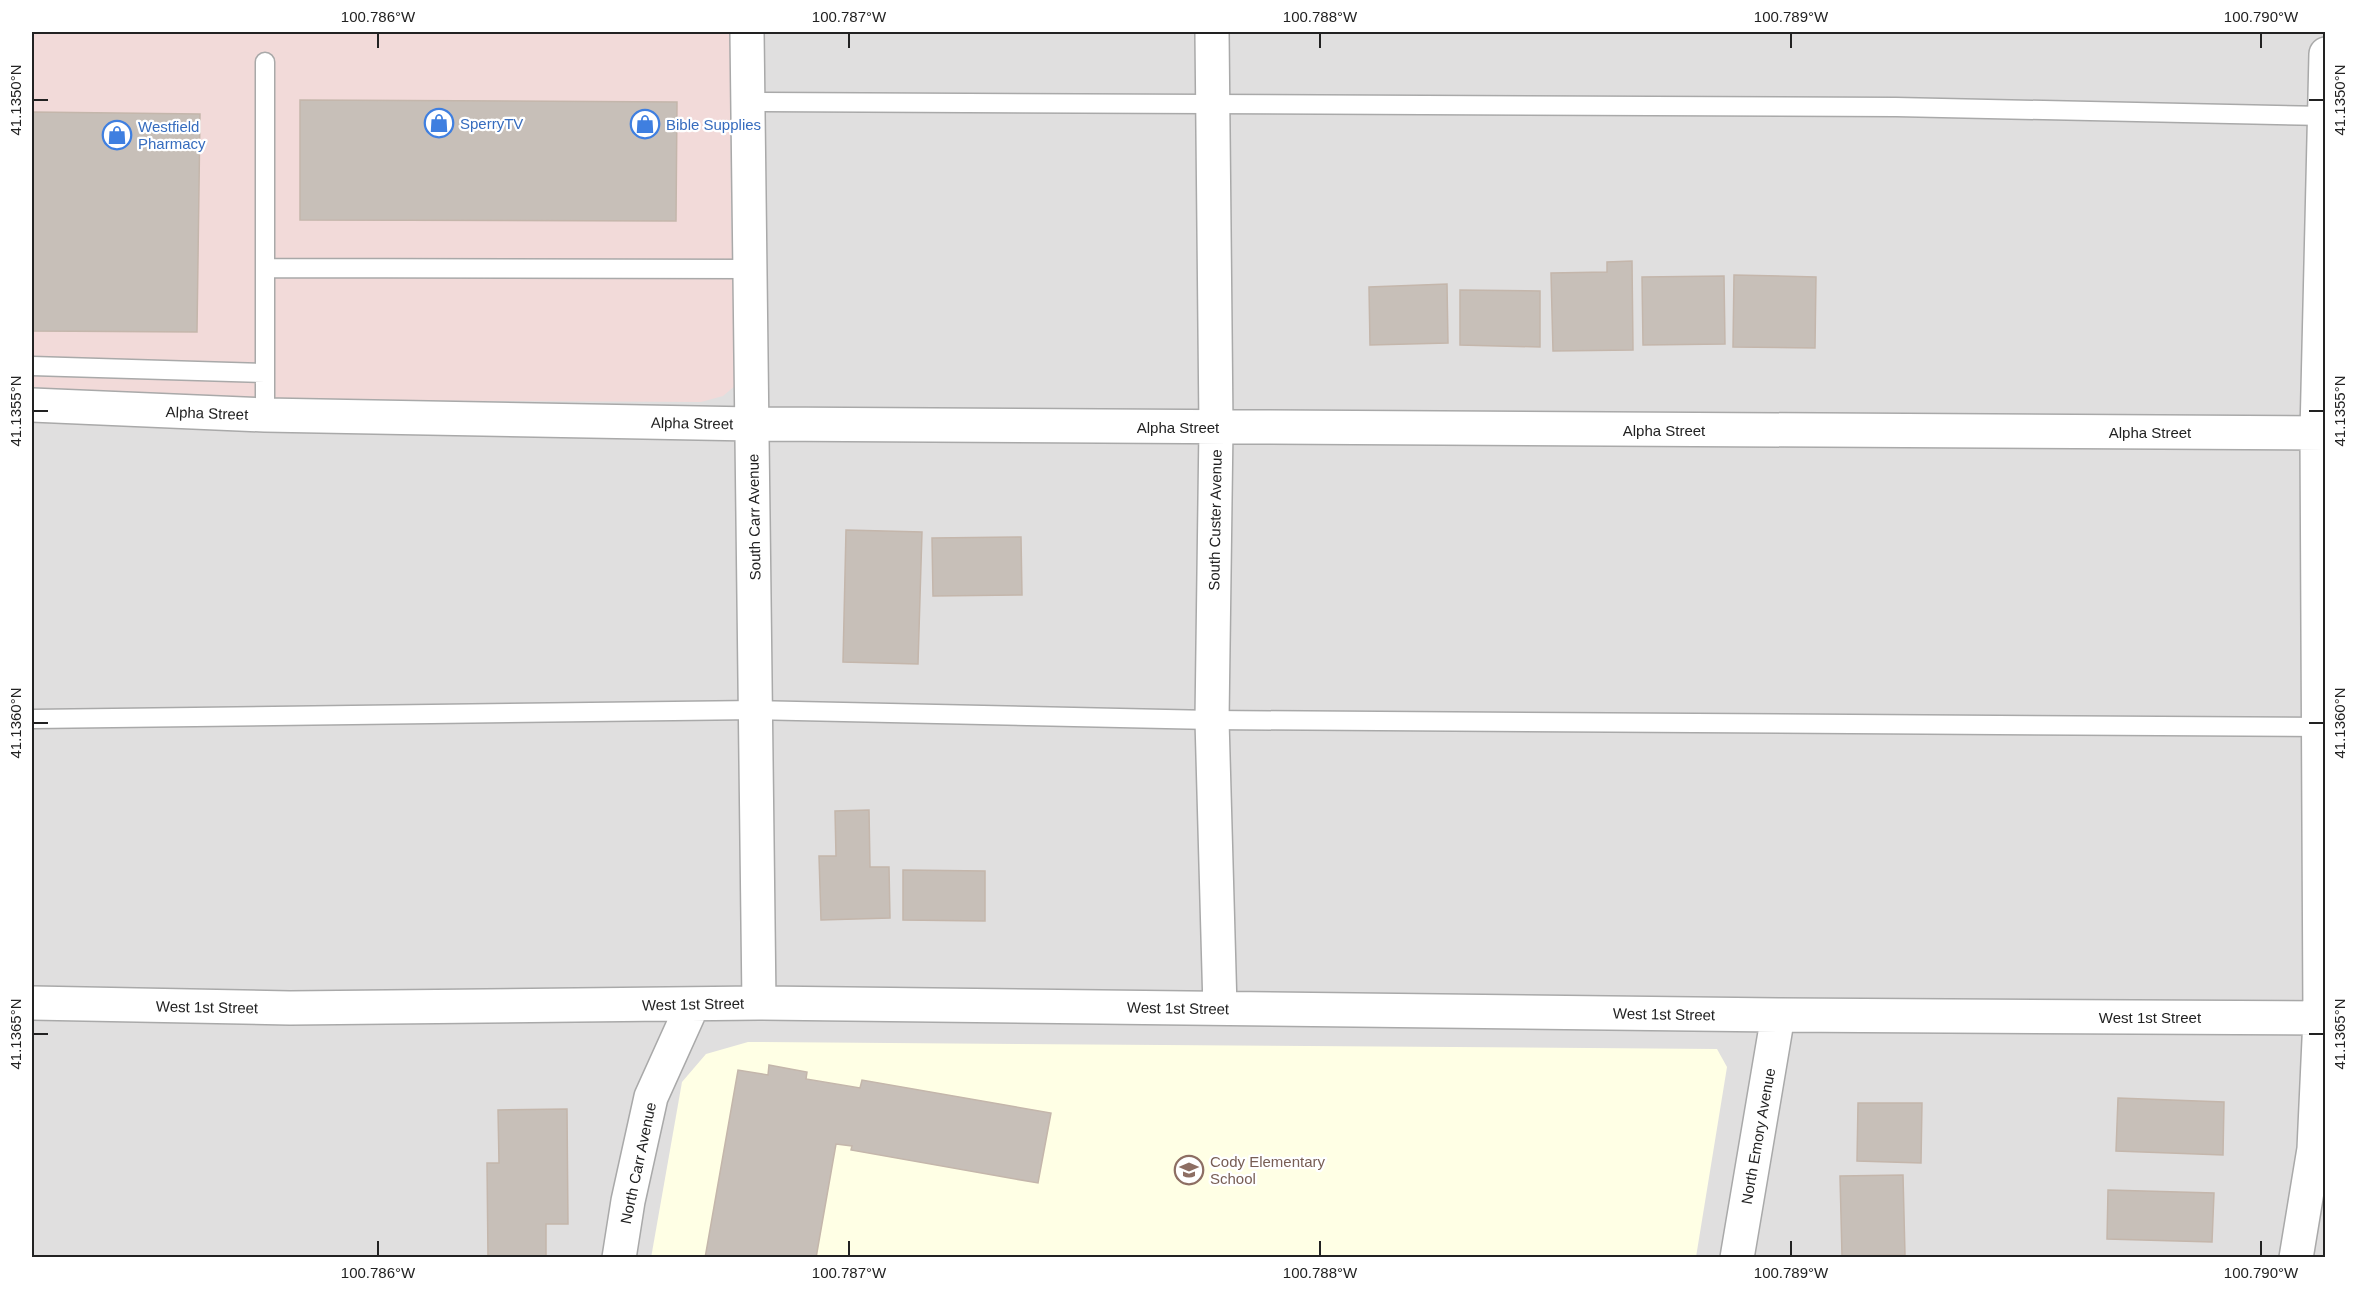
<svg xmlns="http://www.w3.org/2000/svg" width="2357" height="1289" font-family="Arial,sans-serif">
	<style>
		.residential { fill: #e0dfdf }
		.commercial { fill: #f2dad9 }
		.education { fill: #ffffe5 }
		.building { fill: #c7bfb8; stroke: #c4b6ab; stroke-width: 1.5 }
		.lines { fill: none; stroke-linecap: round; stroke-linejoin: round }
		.service-casing { stroke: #a9a9a9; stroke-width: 21 }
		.minor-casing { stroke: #a9a9a9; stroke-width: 36 }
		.service { stroke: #fff; stroke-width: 18 }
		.minor { stroke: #fff; stroke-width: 33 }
		.ticks { fill: none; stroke: #222; stroke-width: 2 }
		.labels { text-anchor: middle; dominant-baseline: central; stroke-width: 4.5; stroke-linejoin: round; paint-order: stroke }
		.shop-label { font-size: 15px; fill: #366cbe; stroke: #fff; text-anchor: start }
		.street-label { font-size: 15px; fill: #222; stroke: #fff }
		.education-label { font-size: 15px; fill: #785e54; stroke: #fff; text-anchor: start }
		.neatline { fill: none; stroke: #222; stroke-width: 2 }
		.ticks-label { font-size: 15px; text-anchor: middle; fill: #222 }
	</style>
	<rect width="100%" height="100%" fill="#f2efe9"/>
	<!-- residential -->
	<path class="residential" d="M32 32H2325V1257H32Z"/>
	<!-- commercial -->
	<path class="commercial" d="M32 32H730L731 215 736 385 723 396 701 402 320 400 216 398 32 387Z"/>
	<!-- education -->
	<path class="education" d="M748 1042 1717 1049 1727 1067 1696 1257 651 1258 682 1082 706 1054Z"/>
	<!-- building -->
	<path class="building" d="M300 100 677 102 676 221 300 220Z
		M32 112 200 114 197 332 32 331Z
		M1632 261 1633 350 1553 351 1551 273 1607 272V262Z
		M1734 275 1816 277 1815 348 1733 347Z
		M1724 276 1725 344 1643 345 1642 277Z
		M1447 284 1448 343 1370 345 1369 287Z
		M1460 290 1540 291V347L1460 345Z
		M846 530 922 532 918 664 843 662Z
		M1021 537 1022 595 933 596 932 538Z
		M869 810 870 867H889L890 918 821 920 819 856H836L835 811Z
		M903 870 985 871V921L903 920Z
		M769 1065 807 1072 806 1079 860 1088 862 1080 1051 1113 1038 1183 851 1150 852 1146 836 1144 816 1258H705L738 1070 768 1075Z
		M2118 1098 2224 1102 2223 1155 2116 1151Z
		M1858 1103H1922L1921 1163 1857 1161Z
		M567 1109 568 1224H546V1258H488L487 1163H499L498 1110Z
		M1903 1175 1905 1255 1842 1256 1840 1176Z
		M2108 1190 2214 1193 2212 1242 2107 1239Z"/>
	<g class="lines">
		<!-- service casing -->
		<g class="service-casing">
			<path id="service" d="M749 102 1896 107 2326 116
				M265 268 751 269
				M32 366 265 373
				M265 415V62
				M32 719 756 710 1212 720 2325 727"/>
		</g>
		<!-- minor casing -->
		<g class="minor-casing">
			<path id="minor" d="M747 32 759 1003
				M1212 32 1216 427 1212 720 1220 1008
				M32 405 265 415 752 424 2326 433
				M32 1003 290 1008 759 1003 1778 1015 2326 1018
				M619 1258 628 1201 651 1097 693 1004
				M1737 1258 1778 1015
				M2296 1258 2314 1149 2320 1018 2317 433 2326 54"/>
		</g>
		<!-- service -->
		<use href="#service" class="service"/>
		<!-- minor -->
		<use href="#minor" class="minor"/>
	</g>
	<!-- ticks -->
	<path class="ticks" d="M378 33V48M849 33V48M1320 33V48M1791 33V48M2261 33V48M33 100H48M2309 100H2324M33 411H48M2309 411H2324M33 723H48M2309 723H2324M33 1034H48M2309 1034H2324M378 1241V1256M849 1241V1256M1320 1241V1256M1791 1241V1256M2261 1241V1256"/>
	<!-- icons -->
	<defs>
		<g id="shop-ring" transform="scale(1.5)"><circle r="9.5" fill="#fff" stroke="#3f7fe0" stroke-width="1.5"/><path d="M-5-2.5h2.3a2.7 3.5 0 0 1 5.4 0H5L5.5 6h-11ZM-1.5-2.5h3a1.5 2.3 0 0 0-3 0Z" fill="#3f7fe0"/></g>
		<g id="school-ring" transform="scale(1.5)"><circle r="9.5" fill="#fff" stroke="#8d6e63" stroke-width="1.5"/><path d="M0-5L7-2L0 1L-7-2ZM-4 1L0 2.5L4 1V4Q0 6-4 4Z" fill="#8d6e63"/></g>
	</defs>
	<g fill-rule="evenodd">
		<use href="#shop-ring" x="439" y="123"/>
		<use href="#shop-ring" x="645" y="124"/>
		<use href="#shop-ring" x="117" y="135"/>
		<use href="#school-ring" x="1189" y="1170"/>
	</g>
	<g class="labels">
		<!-- shop labels -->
		<g class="shop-label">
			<text x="460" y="123">SperryTV</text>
			<text x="666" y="124">Bible Supplies</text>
			<text x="138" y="126">Westfield<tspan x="138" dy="17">Pharmacy</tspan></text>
		</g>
		<!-- street labels -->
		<g class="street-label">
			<text transform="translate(207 413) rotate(2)">Alpha Street</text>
			<text transform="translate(692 423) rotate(1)">Alpha Street</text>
			<text x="1178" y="427">Alpha Street</text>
			<text x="1664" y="430">Alpha Street</text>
			<text x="2150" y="432">Alpha Street</text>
			<text transform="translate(754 517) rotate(-91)">South Carr Avenue</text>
			<text transform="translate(1215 520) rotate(-89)">South Custer Avenue</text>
			<text transform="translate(693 1004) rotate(-1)">West 1st Street</text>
			<text transform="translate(207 1007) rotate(1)">West 1st Street</text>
			<text transform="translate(1178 1008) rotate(1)">West 1st Street</text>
			<text transform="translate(1664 1014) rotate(1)">West 1st Street</text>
			<text x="2150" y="1017">West 1st Street</text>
			<text transform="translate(1758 1136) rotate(-80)">North Emory Avenue</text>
			<text transform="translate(638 1163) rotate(-78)">North Carr Avenue</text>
		</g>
		<!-- education labels -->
		<g class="education-label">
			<text x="1210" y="1161">Cody Elementary<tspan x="1210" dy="17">School</tspan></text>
		</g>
	</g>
	<!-- border -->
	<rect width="2357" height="1289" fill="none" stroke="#ffffff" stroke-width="66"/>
	<rect x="33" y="33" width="2291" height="1223" class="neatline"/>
	<g class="ticks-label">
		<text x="378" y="22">100.786°W</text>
		<text x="849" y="22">100.787°W</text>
		<text x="1320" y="22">100.788°W</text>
		<text x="1791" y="22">100.789°W</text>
		<text x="2261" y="22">100.790°W</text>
		<text transform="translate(2340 100) rotate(-90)" y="5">41.1350°N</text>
		<text transform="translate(16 100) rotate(-90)" y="5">41.1350°N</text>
		<text transform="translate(2340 411) rotate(-90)" y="5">41.1355°N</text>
		<text transform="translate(16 411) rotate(-90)" y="5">41.1355°N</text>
		<text transform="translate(2340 723) rotate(-90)" y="5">41.1360°N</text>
		<text transform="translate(16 723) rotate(-90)" y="5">41.1360°N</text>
		<text transform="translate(2340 1034) rotate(-90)" y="5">41.1365°N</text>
		<text transform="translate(16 1034) rotate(-90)" y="5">41.1365°N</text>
		<text x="378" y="1278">100.786°W</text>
		<text x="849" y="1278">100.787°W</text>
		<text x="1320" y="1278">100.788°W</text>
		<text x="1791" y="1278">100.789°W</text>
		<text x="2261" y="1278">100.790°W</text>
	</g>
</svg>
